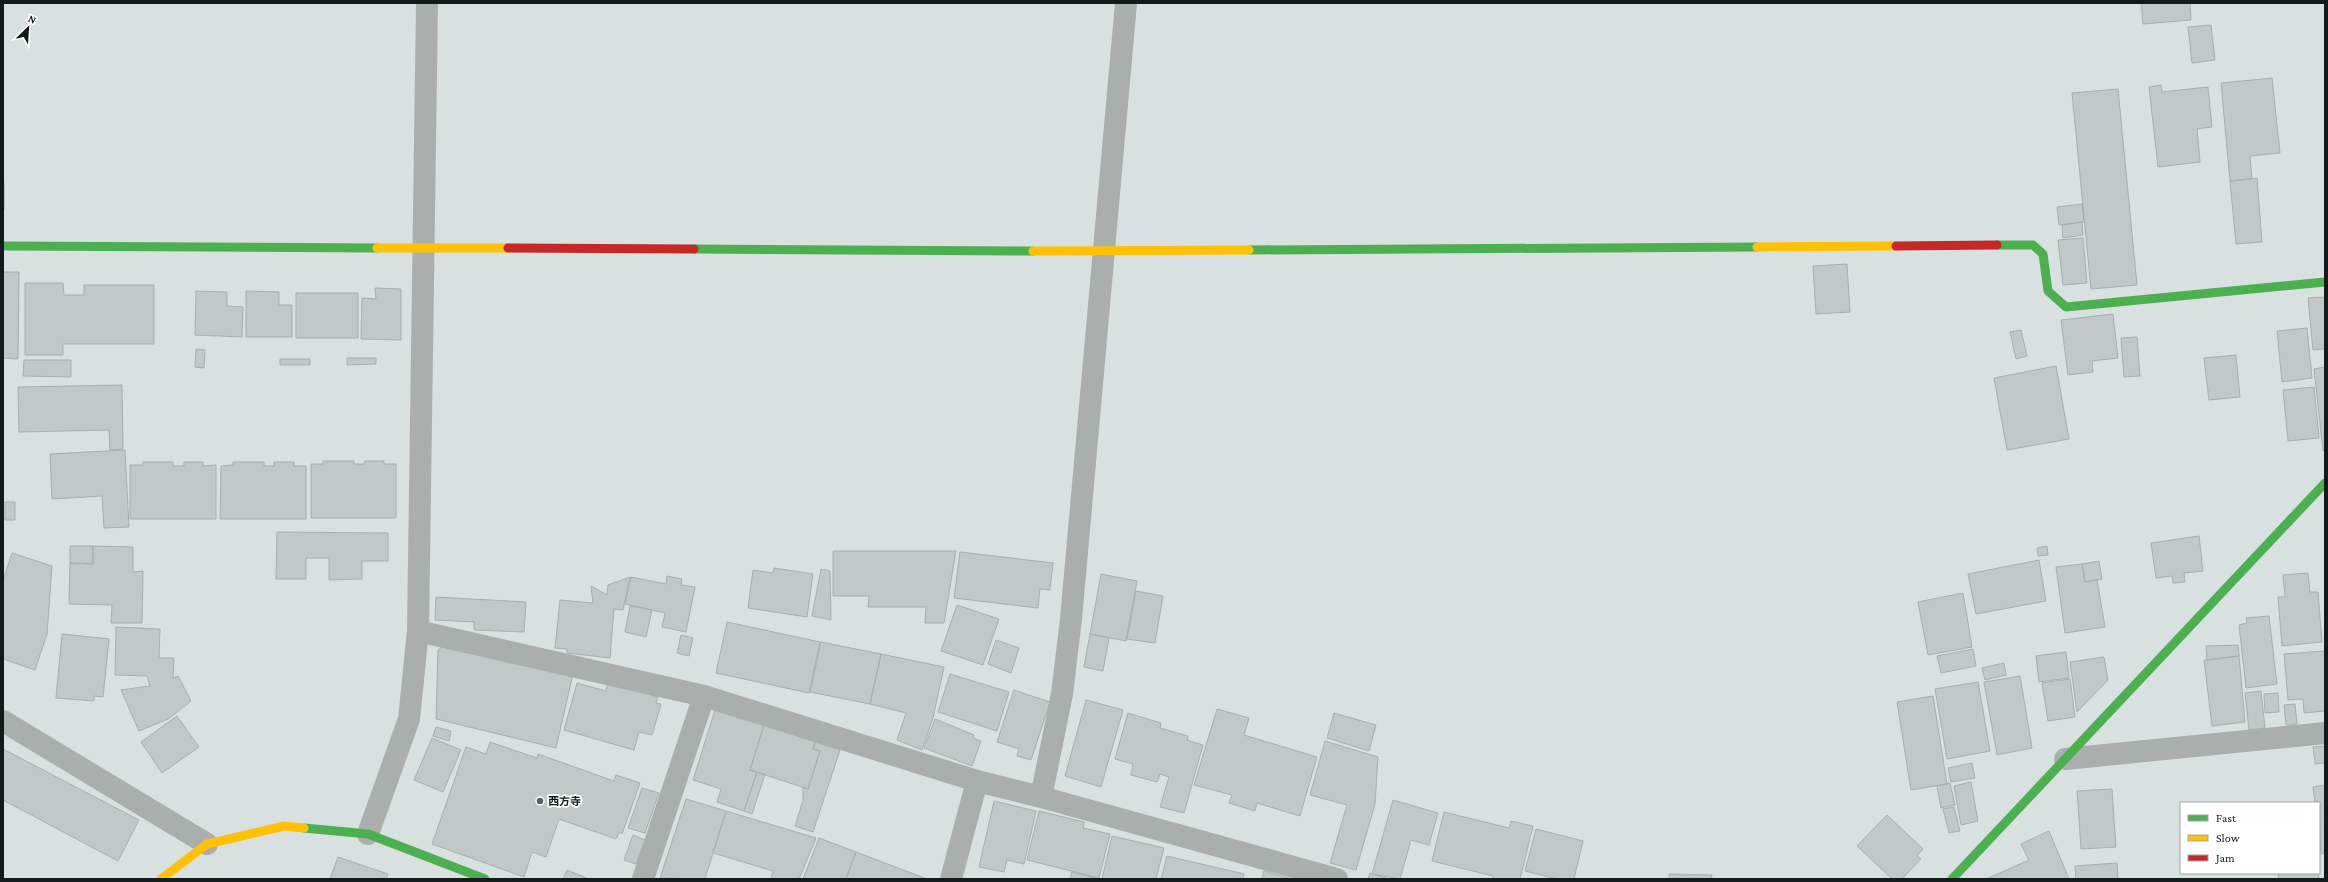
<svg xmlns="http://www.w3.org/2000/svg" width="2328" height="882" font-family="'Crimson Pro','Noto Sans JP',serif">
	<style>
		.building { fill: #c1c8c7; stroke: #a8afae }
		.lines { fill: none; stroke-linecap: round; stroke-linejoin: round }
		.street { stroke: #aaaead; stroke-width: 22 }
		.fast { stroke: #4caf50; stroke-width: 9 }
		.slow { stroke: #ffc107; stroke-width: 9 }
		.jam { stroke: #c62828; stroke-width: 9 }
		.poi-dot { fill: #59605e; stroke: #fff; stroke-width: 1.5 }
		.labels { text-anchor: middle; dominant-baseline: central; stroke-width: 3.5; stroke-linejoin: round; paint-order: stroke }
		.poi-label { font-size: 11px; font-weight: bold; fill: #141a19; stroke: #fff; text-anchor: start }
	</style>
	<rect width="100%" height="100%" fill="#d8e1df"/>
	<!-- building -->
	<path class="building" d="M2141 3H2190L2191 20 2143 24Z
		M2211 25 2215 60 2192 63 2188 27Z
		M2272 78 2280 153 2250 156 2252 179 2230 181 2221 83Z
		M2161 85 2162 92 2208 87 2212 127 2197 129 2200 162 2158 167 2149 87Z
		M2118 89 2137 285 2091 289 2072 93Z
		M2257 178 2262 242 2236 244 2230 181Z
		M4 183V210L3 211V183Z
		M2082 204 2084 222 2059 225 2057 207Z
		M2082 222 2083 235 2063 238 2062 225Z
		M2083 238 2087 283 2063 285 2058 240Z
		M1847 264 1850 312 1816 314 1813 266Z
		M3 272H19L18 359 3 358Z
		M25 283H63L64 295H84V285H154V344H63V355H25Z
		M375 288 401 289V340L361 339 362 298 376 299Z
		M196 291 227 292V306L243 307 242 337 195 335Z
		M246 291 279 292V305H292V337H246Z
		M296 293H358V338H296Z
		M2325 297V349L2313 350 2308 298Z
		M2113 314 2118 358 2092 361 2093 372 2068 375 2061 320Z
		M2307 328 2312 378 2282 382 2277 331Z
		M2021 330 2027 356 2016 359 2010 332Z
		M2137 337 2140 376 2124 377 2121 338Z
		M196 349 205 350 204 368 195 367Z
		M2236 355 2240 397 2209 400 2204 358Z
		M347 358H376V364L347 365Z
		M280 359H310V365H280Z
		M24 360H71V377L23 376Z
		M2056 366 2069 439 2007 450 1994 378Z
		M2325 367V450L2323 451 2314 369Z
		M122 385 123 449 110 450 109 430 19 432 18 387Z
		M2314 387 2319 438 2288 441 2283 390Z
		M125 450 129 527 104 528 102 496 52 499 50 454Z
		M323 461H354V464H364L365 461H384V464H396V518H311V464H323Z
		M143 462H173V466H184V462H203V466L216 465V519H130V465H143Z
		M233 462H264V466H274V462H294V466H306V519H220L221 466 233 465Z
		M5 502H15V520H5Z
		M277 532 388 533V561H362V579L329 580V558H306V579H276Z
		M2199 536 2203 571 2184 573 2185 582 2173 583 2172 576 2156 578 2151 543Z
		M70 546H93V564L70 563Z
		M93 546 133 547V572L143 571 142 623H111L112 605 69 604 70 563 93 564Z
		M2047 546 2048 555 2038 556 2037 548Z
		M833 551H956L944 623H925L926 607H868L869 596H833Z
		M960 552 1053 563 1050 590 1040 589 1038 608 954 598Z
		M12 553 52 566 47 634 35 670 3 659V581Z
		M2039 560 2046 601 1976 614 1968 574Z
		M2099 561 2102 579 2085 582 2082 564Z
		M2082 564 2085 582 2097 580 2105 627 2065 633 2056 567Z
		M774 568 813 574 807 617 748 608 753 570 773 573Z
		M821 569 830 571 831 620 812 616Z
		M2308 573 2310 592H2318L2322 642 2282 646 2278 597H2285L2283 575Z
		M1101 574 1137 581 1126 641 1090 634Z
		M667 576 682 579 681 585 695 587 686 632 662 627 665 613 625 604 631 577 666 584Z
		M630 577 623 610 614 609 610 658 567 653V649L555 648 560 600 593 603 591 586 607 595 608 585Z
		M1136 591 1163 596 1155 643 1127 639Z
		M1963 593 1972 647 1928 655 1918 602Z
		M436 597 526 602 524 632 474 630V622L435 620Z
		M957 605 999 619 983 665 941 651Z
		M630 606 652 610 646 637 625 632Z
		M2269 616 2277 684 2246 688 2239 625 2247 623 2246 618Z
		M727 622 820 642 809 693 716 673Z
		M116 627 160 629 159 658H174L173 678 178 676 191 701 168 719 139 731 121 690 150 686 147 676 115 675Z
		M62 634 109 639 103 697 94 696V701L56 698Z
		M1090 634 1109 638 1103 671 1084 667Z
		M681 635 693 638 689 656 677 653Z
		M996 640 1019 648 1011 673 988 664Z
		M821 642 881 654 870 704 810 692Z
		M446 644 573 674 556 748 436 719 438 650Z
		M2238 645 2239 656 2207 660 2206 646Z
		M1973 649 1976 666 1941 673 1937 656Z
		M2325 651V711L2304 713 2303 699 2288 700 2284 654Z
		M2066 652 2069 678 2039 682 2036 656Z
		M881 654 944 667 933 718 922 750 897 740 906 713 870 704Z
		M2239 656 2245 722 2212 726 2204 660Z
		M2104 657 2108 680 2077 712 2070 662Z
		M2004 663 2006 675 1985 680 1982 668Z
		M950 674 1009 692 997 731 938 712Z
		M2020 676 2032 748 1997 755 1984 682Z
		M2070 679 2075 717 2048 721 2042 683Z
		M608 682 658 697 656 703 661 704 652 735 639 732 634 750 564 730 577 683 606 691Z
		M1978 682 1990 751 1947 759 1935 689Z
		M1014 690 1050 702 1031 760 1017 756 1019 749 997 742Z
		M2261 691 2265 728 2249 730 2245 693Z
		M2278 693 2279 712 2265 713 2264 694Z
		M1933 696 1947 784 1911 790 1897 702Z
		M1086 700 1123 710 1101 787 1065 776Z
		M2295 704 2297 724 2286 725 2284 705Z
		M1217 709 1249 718 1244 735 1317 757 1300 816 1257 803 1255 811 1229 803 1232 795 1194 785Z
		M715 710 764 725 750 770 757 772 744 811 717 802 721 789 693 780Z
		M1128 713 1161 723 1160 728 1188 736 1187 740 1203 745 1184 813 1160 807 1169 777 1160 774 1157 782 1131 775 1133 764 1115 759Z
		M1334 713 1376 725 1369 751 1327 738Z
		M177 716 199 747 162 773 141 742Z
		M935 719 974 735 973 738 981 741 972 766 924 748Z
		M764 725 815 742 813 749 820 751 808 789 750 770Z
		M436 727 451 731 449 741 433 736Z
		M432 738 461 750 443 792 414 780Z
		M1325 741 1378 757 1375 804 1356 870 1330 863 1347 805 1310 795Z
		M490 742 537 758 538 754 614 781 616 775 640 783 622 834 619 832 616 839 559 819 546 857 532 852 524 877 432 844 466 747 486 754Z
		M815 742 840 750 813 832 795 826 803 800V787L808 789 820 751 813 749Z
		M2325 746V763L2315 764 2313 747Z
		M3 749 139 820 118 861 3 800Z
		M1972 763 1975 778 1951 782 1948 768Z
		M757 772 765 774 752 814 744 811Z
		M1971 782 1978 821 1961 825 1954 786Z
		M1950 783 1955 805 1941 808 1937 786Z
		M2325 785V853L2321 854 2319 803H2315L2313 787Z
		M642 788 659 793 645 833 628 828Z
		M2112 789 2116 847 2081 849 2077 791Z
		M686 799 726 811 705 879 660 878Z
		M1393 800 1438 813 1429 845 1411 840 1400 879 1372 874Z
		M994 801 1036 811 1024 864 1007 860 1004 872 979 867Z
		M1954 807 1960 831 1949 833 1943 809Z
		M726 811 816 838 799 879H771L773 871 713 853Z
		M1039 811 1084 822 1083 828 1110 834 1099 878 1027 860Z
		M1444 812 1509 828 1511 821 1533 826 1520 879H1492L1493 876 1432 861Z
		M1887 815 1923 849 1917 856 1921 859 1902 879H1892L1857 846Z
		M1536 829 1583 841 1574 879H1557L1525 871Z
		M2049 831 2069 879H1986L2029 860 2021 844Z
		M633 835 645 840 636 864 624 860Z
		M1112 836 1164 848 1156 879H1102Z
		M819 838 856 852 846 879H803Z
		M856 852 927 879H846Z
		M1167 856 1244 874 1243 879H1161Z
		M338 857 388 874 386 879H330Z
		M2117 863 2118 879H2076L2075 866Z
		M567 870 589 879H563Z
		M1264 871 1292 879H1262Z
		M1072 872 1099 879H1070Z
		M1370 873 1389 879H1368Z
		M2278 873H2318L2319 879H2279Z
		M1669 874 1712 875 1711 879H1669Z"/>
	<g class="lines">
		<!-- street -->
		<path class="street" d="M418 631 704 696 977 781
			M3 721 207 844
			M2065 759 2325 733
			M1041 797 1337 879
			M368 834 409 719 418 631 427 3
			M643 879 704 696
			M951 879 977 781 1041 797 1062 694 1071 619 1126 3"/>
		<!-- fast -->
		<path class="fast" d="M1997 245H2033L2043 254 2048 291 2066 307 2325 282
			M3 246 377 248
			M694 249 1033 251
			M1249 250 1757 247
			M304 828 368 834 485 879
			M1952 879 2325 483"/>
		<!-- slow -->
		<path class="slow" d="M1757 247 1896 246
			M377 248H508
			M1033 251 1249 250
			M161 879 207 844 284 826 304 828"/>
		<!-- jam -->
		<path class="jam" d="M1896 246 1997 245
			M508 248 694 249"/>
	</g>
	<!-- markers -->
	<circle class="poi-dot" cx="540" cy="801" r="4"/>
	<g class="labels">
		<!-- poi labels -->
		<g class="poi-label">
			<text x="548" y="801">西方寺</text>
		</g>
	</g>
	<!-- border -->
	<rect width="2328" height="882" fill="none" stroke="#141a19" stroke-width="8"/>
	<!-- legend -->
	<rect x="2180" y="802" width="140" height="72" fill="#ffffff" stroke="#a1a3a3"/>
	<rect x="2188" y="815" width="20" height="6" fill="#4caf50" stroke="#a1a3a3"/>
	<text x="2216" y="822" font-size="12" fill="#141a19">Fast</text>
	<rect x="2188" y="835" width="20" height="6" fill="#ffc107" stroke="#a1a3a3"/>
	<text x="2216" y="842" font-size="12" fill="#141a19">Slow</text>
	<rect x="2188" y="855" width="20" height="6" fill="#c62828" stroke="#a1a3a3"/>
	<text x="2216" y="862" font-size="12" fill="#141a19">Jam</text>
	<!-- north arrow -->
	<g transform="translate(28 28) rotate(25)" stroke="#ffffff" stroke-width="3" paint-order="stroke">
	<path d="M0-3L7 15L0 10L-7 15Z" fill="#141a19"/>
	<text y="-6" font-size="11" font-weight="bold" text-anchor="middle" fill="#141a19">N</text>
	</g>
</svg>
